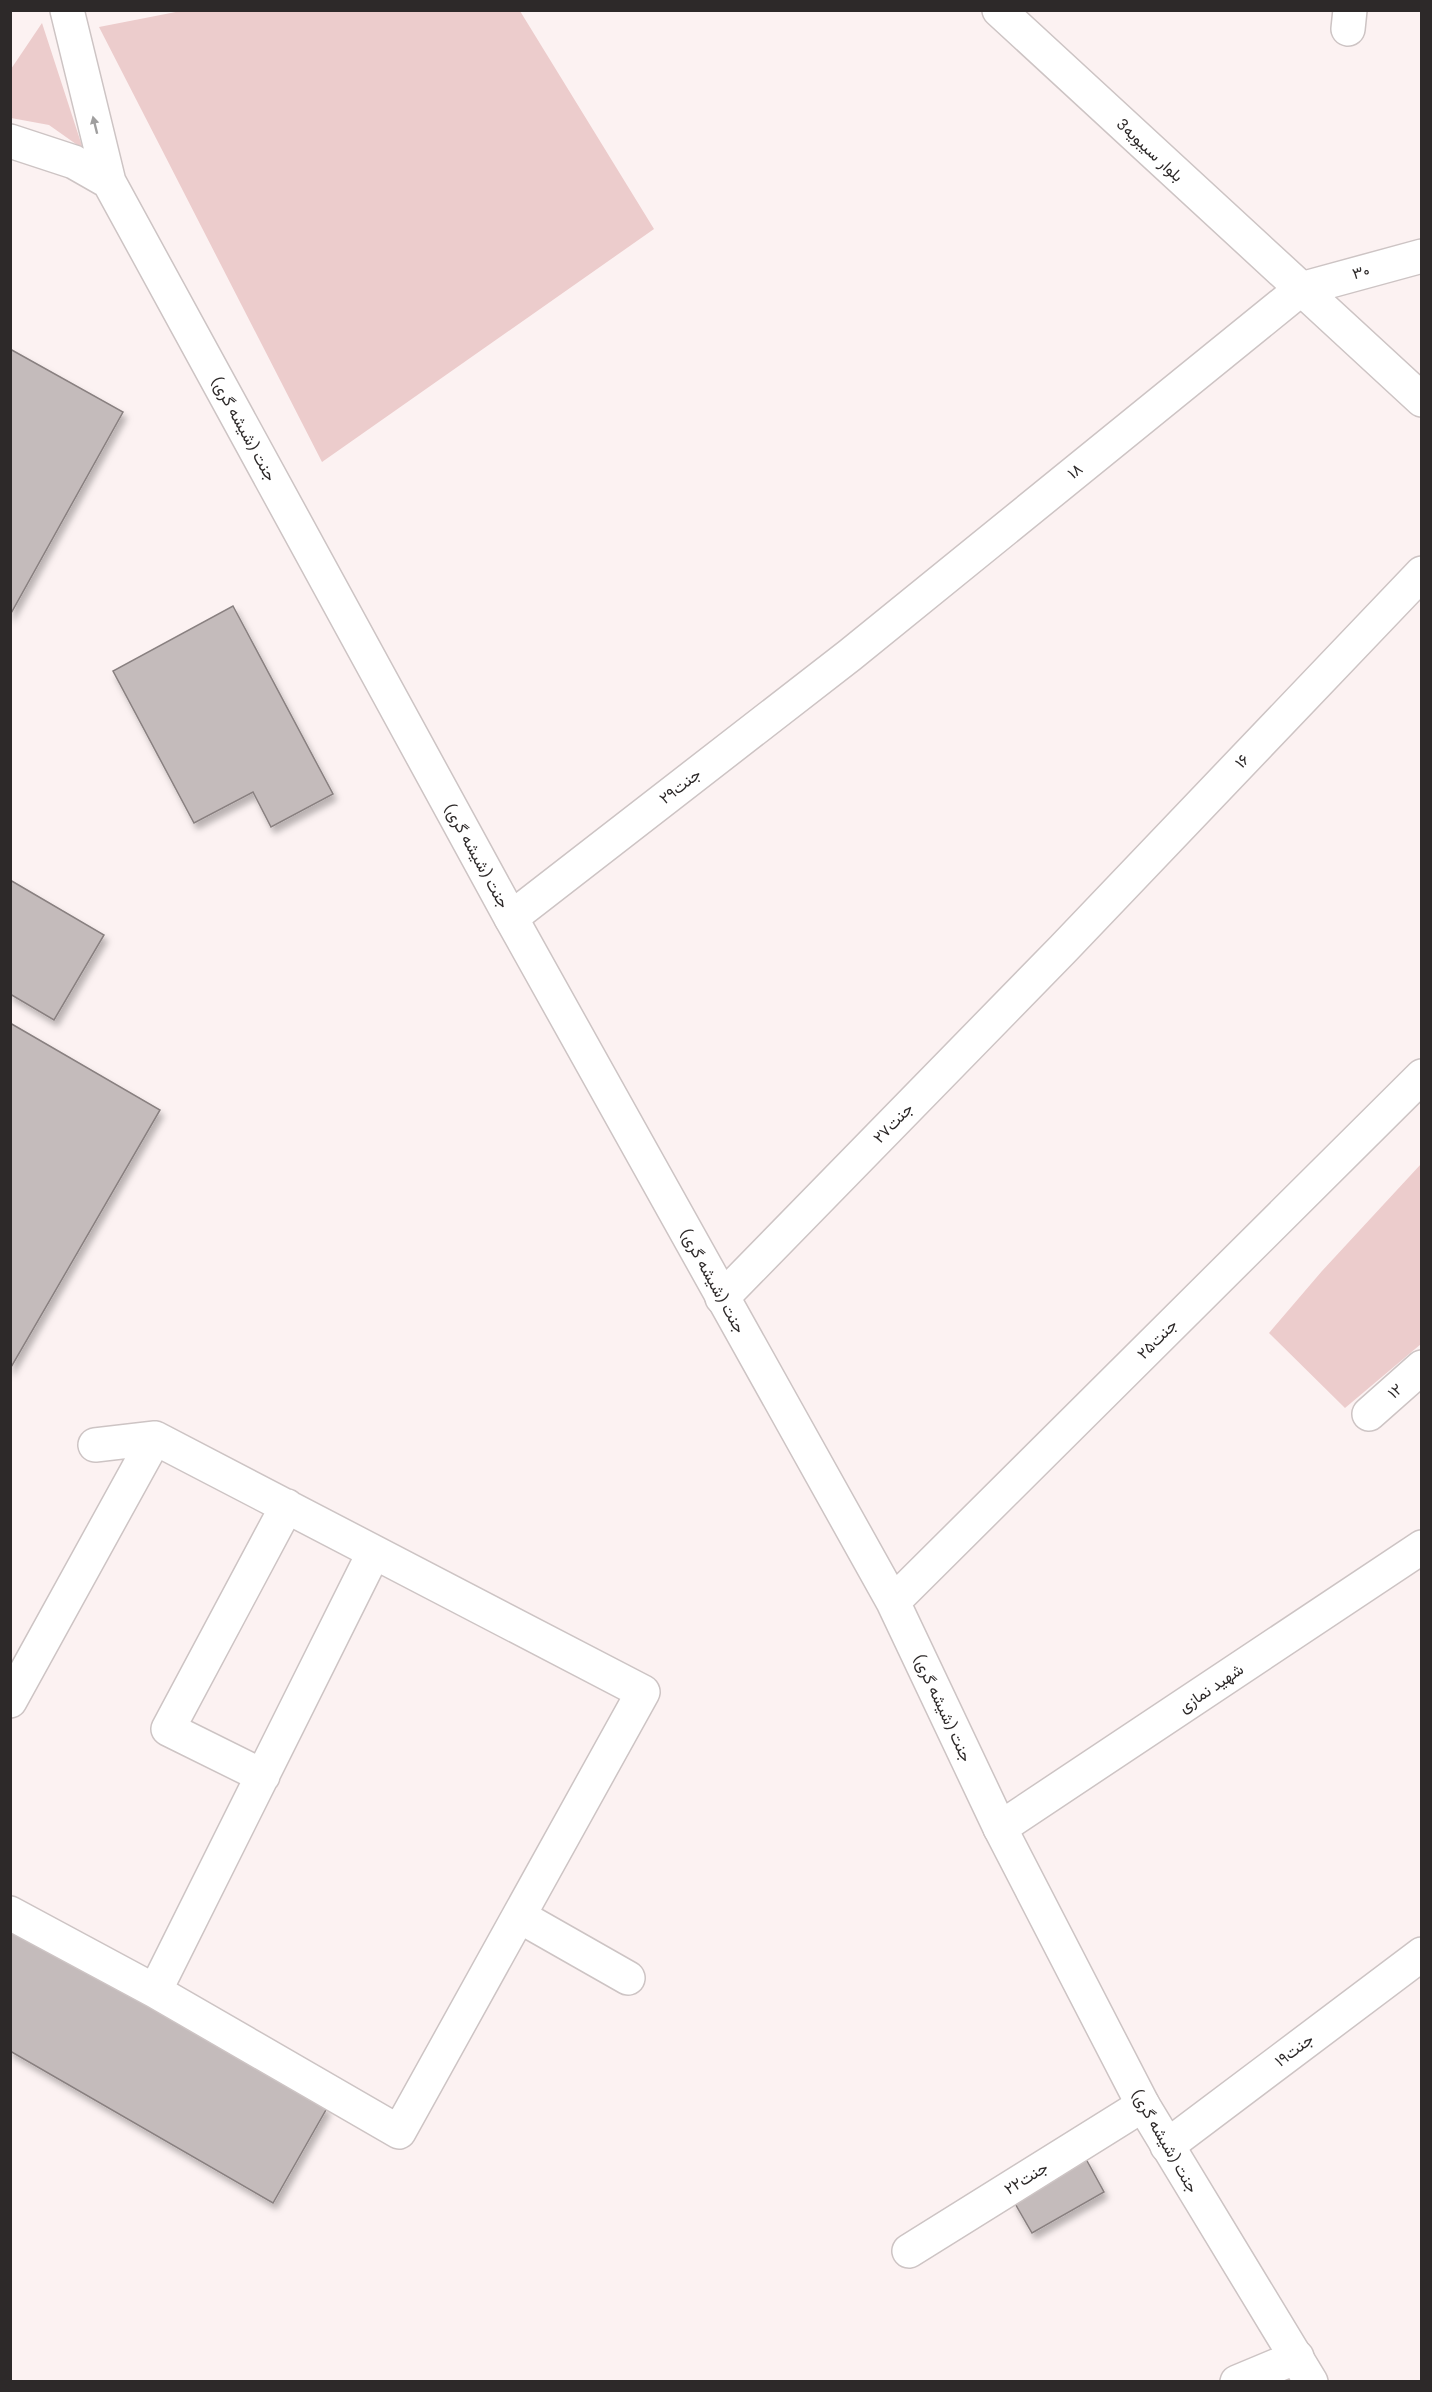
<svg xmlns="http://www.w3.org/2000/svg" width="1432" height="2392" font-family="'DM Sans',Vazirmatn,sans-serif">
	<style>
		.green { fill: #eccccc }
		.building { fill: #c4bbbb; stroke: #898080; stroke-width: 1.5; filter: url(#shadow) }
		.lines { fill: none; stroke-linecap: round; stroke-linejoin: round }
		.street-casing { stroke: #cdc4c4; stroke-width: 36 }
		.secondary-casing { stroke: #cdc4c4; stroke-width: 36 }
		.street { stroke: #fff; stroke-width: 33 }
		.secondary { stroke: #fff; stroke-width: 33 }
		.oneway { fill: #a09f9f }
		.labels { text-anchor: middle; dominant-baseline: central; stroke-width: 4.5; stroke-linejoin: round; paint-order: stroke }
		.street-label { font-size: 16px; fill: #2d2929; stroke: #fff }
	</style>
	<defs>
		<filter id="shadow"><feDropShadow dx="3.5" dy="6" stdDeviation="3" flood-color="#0004"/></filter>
	</defs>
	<rect width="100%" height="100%" fill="#fcf2f2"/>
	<!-- green -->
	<path class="green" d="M181 11H520L654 229 322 462 99 27Z
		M42 23 83 149 49 125 11 118V69Z
		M1421 1164V1344L1345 1408 1269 1333 1322 1271Z"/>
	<!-- building -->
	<path class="building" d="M10 349 123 412 10 615Z
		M233 606 333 794 271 827 253 792 194 823 113 671Z
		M10 880 104 935 54 1020 10 994Z
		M10 1023 160 1110 10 1369Z
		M10 1925 327 2108 273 2203 10 2051Z
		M1086 2159 1104 2192 1032 2233 1013 2200Z"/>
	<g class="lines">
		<!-- street casing -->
		<g class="street-casing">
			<path id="street" d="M1348 29 1350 10
				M511 918 850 655 1301 289 1422 256
				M722 1298 1063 949 1422 573
				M1369 1414 1422 1367
				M10 1701 155 1438
				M263 1776 168 1729 287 1506
				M1000 1828 1422 1547
				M10 1913 155 1991 399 2132 643 1692 155 1438 95 1445
				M519 1916 628 1978
				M155 1991 374 1552
				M1167 2146 1422 1954
				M909 2251 1143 2105
				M1237 2382 1297 2357"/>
		</g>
		<!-- secondary casing -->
		<g class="secondary-casing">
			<path id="secondary" d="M67 10 109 182 511 918 893 1602 1000 1828 1143 2105 1311 2382
				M999 10 1422 400
				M10 141 74 162 109 182
				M893 1602 1422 1076"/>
		</g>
		<!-- street -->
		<use href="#street" class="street"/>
		<!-- secondary -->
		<use href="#secondary" class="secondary"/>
	</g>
	<!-- one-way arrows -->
	<defs><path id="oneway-solid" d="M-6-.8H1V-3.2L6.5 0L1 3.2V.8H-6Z" transform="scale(1.5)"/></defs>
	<use class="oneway" href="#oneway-solid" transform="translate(95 125) rotate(-104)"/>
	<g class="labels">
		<!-- street labels -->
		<g class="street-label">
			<text transform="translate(1150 150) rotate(43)">3بلوار سیبویه</text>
			<text transform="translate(1361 272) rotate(-15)">۳۰</text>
			<text transform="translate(244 429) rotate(61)">جنت (شیشه گری)</text>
			<text transform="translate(1075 471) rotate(-39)">۱۸</text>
			<text transform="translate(1242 761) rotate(-46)">۱۶</text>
			<text transform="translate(680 786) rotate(-38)">جنت۲۹</text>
			<text transform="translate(477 856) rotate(61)">جنت (شیشه گری)</text>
			<text transform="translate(893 1123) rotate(-46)">جنت۲۷</text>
			<text transform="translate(713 1281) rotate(61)">جنت (شیشه گری)</text>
			<text transform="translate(1157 1339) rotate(-45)">جنت۲۵</text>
			<text transform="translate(1395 1391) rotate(-42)">۱۲</text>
			<text transform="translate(1211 1688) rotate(-34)">شهید نمازی</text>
			<text transform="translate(943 1708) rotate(65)">جنت (شیشه گری)</text>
			<text transform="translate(1294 2050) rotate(-37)">جنت۱۹</text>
			<text transform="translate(1165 2141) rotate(60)">جنت (شیشه گری)</text>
			<text transform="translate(1026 2178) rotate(-32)">جنت۲۲</text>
		</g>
	</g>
	<!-- border -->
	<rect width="1432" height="2392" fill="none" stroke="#2d2929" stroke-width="24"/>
</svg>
